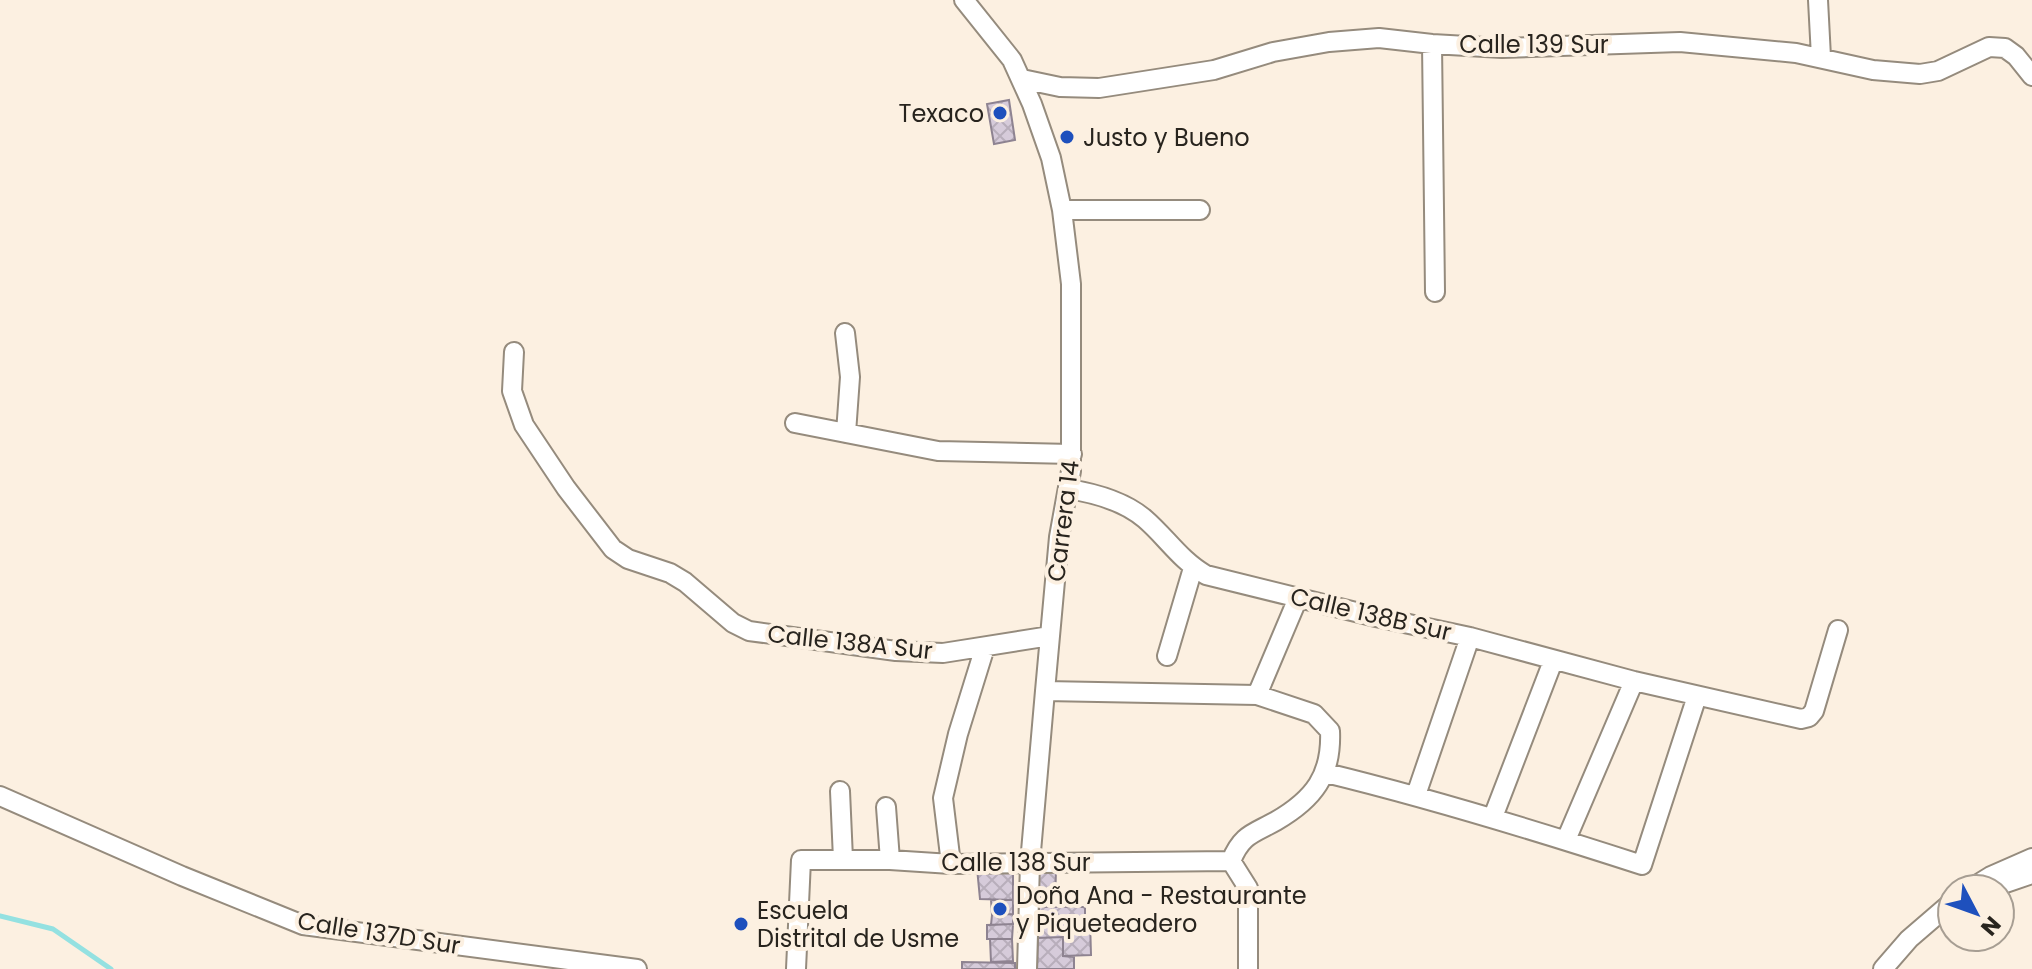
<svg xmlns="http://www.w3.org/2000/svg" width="2032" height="969" font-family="Poppins,sans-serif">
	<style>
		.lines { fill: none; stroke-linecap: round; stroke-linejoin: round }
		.stream { stroke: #94e1e1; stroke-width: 5 }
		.building { fill: url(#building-cross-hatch); stroke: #8e8391; stroke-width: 2 }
		.minor-casing { stroke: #958b7d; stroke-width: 22 }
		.minor { stroke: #fff; stroke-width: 18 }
		.poi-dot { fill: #1e50bd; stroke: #fcf0e1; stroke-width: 3 }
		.labels { text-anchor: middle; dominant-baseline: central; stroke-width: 8; stroke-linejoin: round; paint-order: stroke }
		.street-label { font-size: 24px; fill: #28241e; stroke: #fcf0e1 }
		.poi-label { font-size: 24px; fill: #28241e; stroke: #fcf0e1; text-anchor: start }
	</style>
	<defs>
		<pattern id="building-cross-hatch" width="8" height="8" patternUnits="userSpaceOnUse" patternTransform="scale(2)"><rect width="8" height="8" fill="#d6cbda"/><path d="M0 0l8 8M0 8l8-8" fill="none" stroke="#b8aebb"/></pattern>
	</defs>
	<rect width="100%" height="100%" fill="#fcf0e1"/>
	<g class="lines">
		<!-- stream -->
		<path class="stream" d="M0 916 53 929 111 969"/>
	</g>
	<!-- building -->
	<path class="building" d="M1009 100 1015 140 994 144 987 104Z
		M1013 867V900L980 899 977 868Z
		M1045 869H1056L1055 906H1040L1038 875Z
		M991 900H1013V914L992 915Z
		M1039 907H1085V920L1039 922Z
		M1013 914V924L991 925 992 915Z
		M1090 920 1091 955 1063 956V937L1038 938 1039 922Z
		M1013 924 1012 939H987V925Z
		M1063 937V956L1074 957V969H1037L1038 938Z
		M990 939H1012L1013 961 991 962Z
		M962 962 1015 963V969H962Z"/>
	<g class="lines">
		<!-- minor casing -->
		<g class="minor-casing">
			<path id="minor" d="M964 0 1012 60 1032 104 1051 158 1062 210 1071 284V471L1059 537 1045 691 1030 863 1027 969
				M1818 0 1821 57
				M1432 44 1435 292
				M1022 79 1060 87 1099 88 1214 70 1273 52 1329 42 1379 38 1432 44 1502 48 1680 42 1796 53 1873 70 1920 74 1938 71 1989 47 2005 48 2016 56 2032 76
				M1062 210H1200
				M845 333 850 377 846 433
				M514 352 512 391 524 425 566 488 613 549 628 559 670 573 685 582 733 623 749 631 896 651 943 653 1050 636
				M795 423 938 451 1072 454
				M1068 489C1094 493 1124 501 1145 519 1166 537 1181 561 1206 575L1376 617 1470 637 1634 681 1801 719 1809 717 1814 711 1838 630
				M1167 656 1193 568
				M1045 691 1257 695 1314 714 1330 731C1332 775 1314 799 1276 821 1253 834 1242 834 1231 861
				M1257 695 1298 598
				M1326 773C1433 799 1537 831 1642 865L1697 696
				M840 791 843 859
				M1416 795 1470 637
				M0 796 182 876 303 925 637 969
				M886 807 890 860
				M1493 817 1553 661
				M1566 840 1634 681
				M1231 861 1248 888V969
				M951 864 943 798 958 734 985 647
				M1970 889 1991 876 2032 858
				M1988 889 2032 874
				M796 969 801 860H890L951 864 1231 861
				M1883 969 1909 939 1952 902"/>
		</g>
		<!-- minor -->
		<use href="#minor" class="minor"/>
	</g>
	<!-- markers -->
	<g class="poi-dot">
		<circle cx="1000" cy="113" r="8"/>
		<circle cx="1067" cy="137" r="8"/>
		<circle cx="1000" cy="909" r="8"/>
		<circle cx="741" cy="924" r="8"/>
	</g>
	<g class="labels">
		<!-- street labels -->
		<g class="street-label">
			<text x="1534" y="44">Calle 139 Sur</text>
			<text transform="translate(1063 521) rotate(-83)">Carrera 14</text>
			<text transform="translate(1371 614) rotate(13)">Calle 138B Sur</text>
			<text transform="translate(850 642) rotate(6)">Calle 138A Sur</text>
			<text x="1016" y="862">Calle 138 Sur</text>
			<text transform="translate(379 933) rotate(9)">Calle 137D Sur</text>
		</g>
		<!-- poi labels -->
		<g class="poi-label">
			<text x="984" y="113" text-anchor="end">Texaco</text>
			<text x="1083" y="137">Justo y Bueno</text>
			<text x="1016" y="895">Doña Ana - Restaurante<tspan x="1016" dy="28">y Piqueteadero</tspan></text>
			<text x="757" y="910">Escuela<tspan x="757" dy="28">Distrital de Usme</tspan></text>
		</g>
	</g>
	<!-- north arrow -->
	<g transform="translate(1976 913) rotate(131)"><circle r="38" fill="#fcf0e1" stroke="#a79e93" stroke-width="2"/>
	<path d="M0-6L14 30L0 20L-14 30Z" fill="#1e50bd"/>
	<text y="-12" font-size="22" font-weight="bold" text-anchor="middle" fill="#28241e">N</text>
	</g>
</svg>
